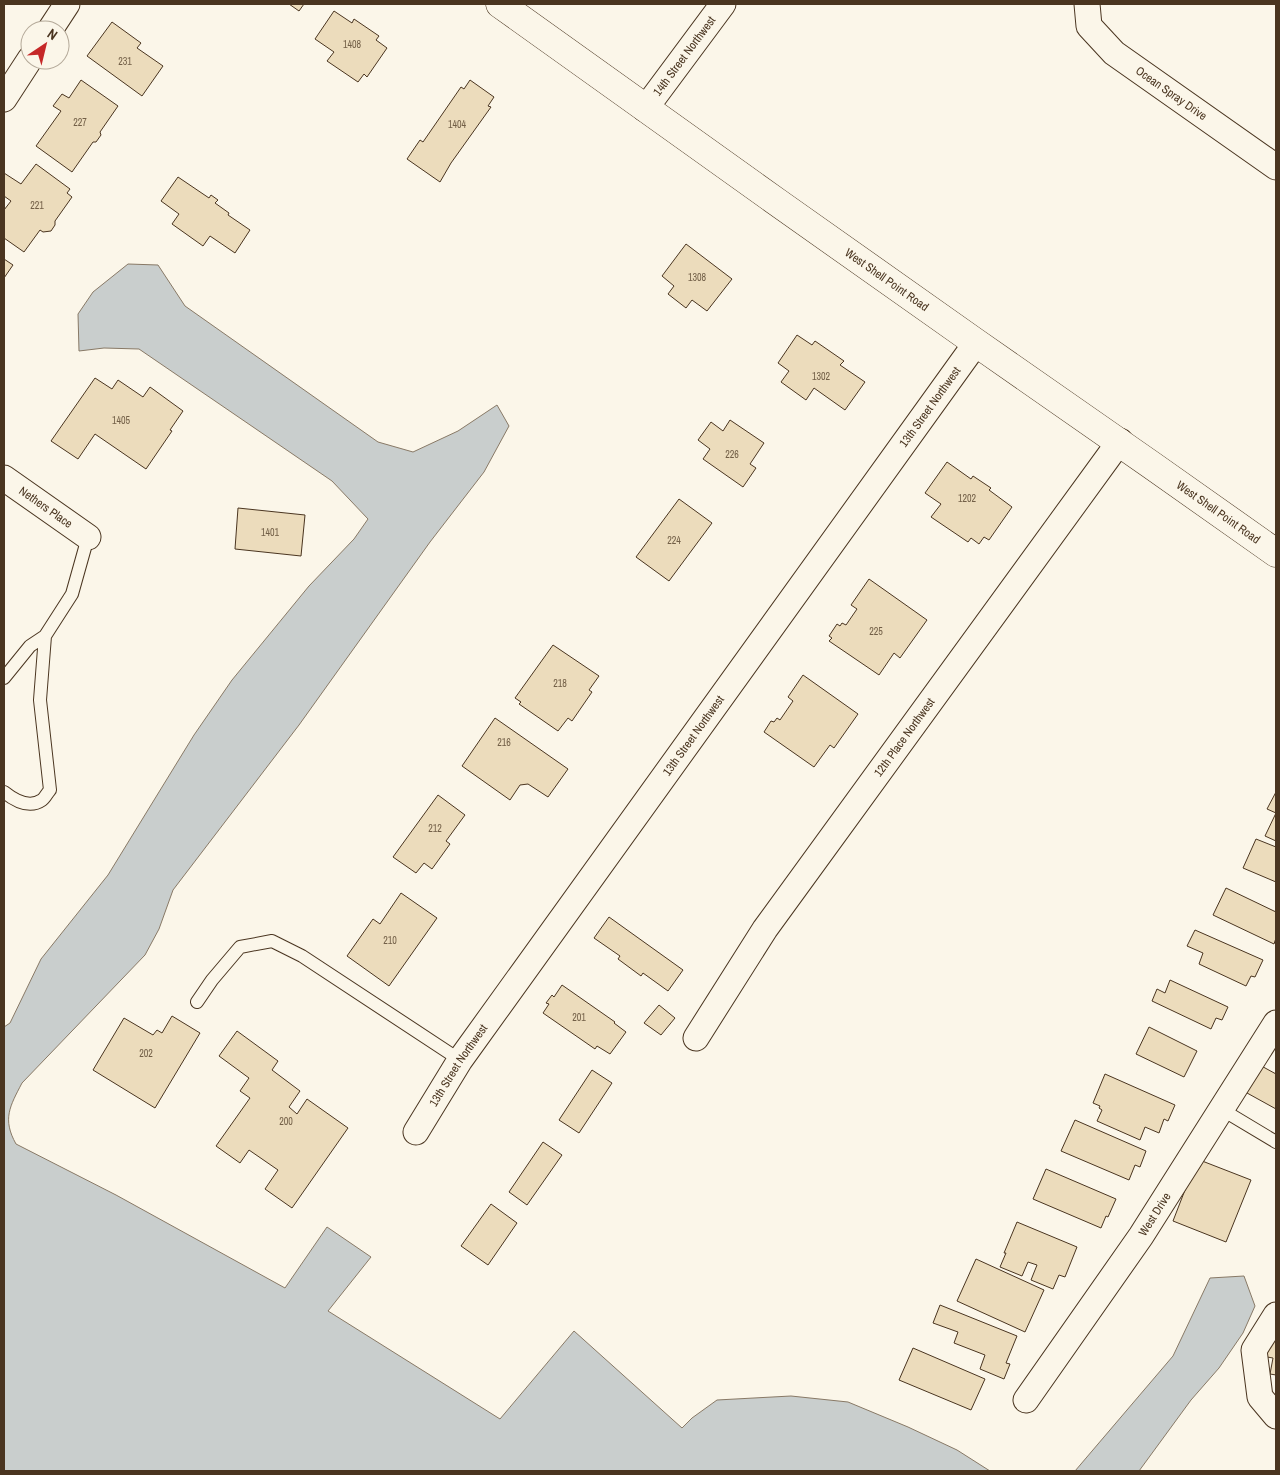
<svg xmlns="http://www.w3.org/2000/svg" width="1280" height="1475" font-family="'Archivo Narrow',sans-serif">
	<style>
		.water { fill: #c9cecd; stroke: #887966 }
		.building { fill: #ecdcbc; stroke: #4a3520 }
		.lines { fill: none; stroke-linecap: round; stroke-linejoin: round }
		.lane-casing { stroke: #4a3520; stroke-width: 14 }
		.street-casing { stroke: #4a3520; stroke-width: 27 }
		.secondary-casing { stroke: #4a3520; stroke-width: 29 }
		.lane { stroke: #fbf6e9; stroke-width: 12 }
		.street { stroke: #fbf6e9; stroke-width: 25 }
		.secondary { stroke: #fbf6e9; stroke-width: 28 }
		.labels { text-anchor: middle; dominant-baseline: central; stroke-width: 4; stroke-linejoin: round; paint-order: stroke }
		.number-label { font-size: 10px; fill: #725f47 }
		.street-label { font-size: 12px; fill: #4a3520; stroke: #fbf6e9 }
	</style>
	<rect width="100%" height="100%" fill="#fbf6e9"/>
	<!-- water -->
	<path class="water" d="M128 264 158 265 185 306 378 442 413 452 458 431 497 405 509 426 484 472 430 542 299 725 173 890 159 929 145 955 22 1083C10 1106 2 1119 16 1144L116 1195 285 1288 327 1227 371 1257 328 1311 500 1419 574 1331 682 1428 692 1418 717 1400 791 1396 848 1402 908 1427 957 1450 990 1471H4V1027L10 1023 41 959 108 875 194 735 232 680 309 586 354 539 368 519 332 481 139 349 104 348 79 351 78 314 93 292Z
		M1244 1276 1255 1306 1243 1333 1219 1368 1191 1400 1139 1471H1075L1173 1356 1210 1278Z"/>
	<!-- building -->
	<path class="building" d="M289 4H304L299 11Z
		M334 11 352 23 354 19 379 36 376 40 387 48 367 77 364 74 358 82 327 61 334 52 315 39Z
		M112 22 141 43 137 48 163 66 142 96 87 56Z
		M81 80 118 106 100 132 101 135 96 142H93L72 172 36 146 61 111 53 106 62 94 69 98Z
		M470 80 494 97 488 106 491 107 451 163 440 182 407 159 420 140 423 142 461 87 464 89Z
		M36 164 70 189 67 193 72 197 55 221V225L51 231 43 232 40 230 24 252 4 238V210L11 201 4 196V173L21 184Z
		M178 177 209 198 211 195 218 200 215 203 229 213 228 215 250 230 235 253 210 236 203 246 172 224 179 214 161 201Z
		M686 244 732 279 707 311 692 300 686 308 668 294 674 286 662 276Z
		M4 259 13 265 4 278Z
		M797 335 812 345 815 341 844 361 840 365 865 382 845 410 814 388 806 400 781 382 789 371 778 363Z
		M95 378 112 389 118 380 143 397 150 387 183 411 170 430 172 431 146 469 95 434 78 459 51 441Z
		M730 420 764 443 750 464 756 468 743 487 703 459 710 449 698 440 711 422 723 431Z
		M947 462 971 479 973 476 991 488 989 490 1012 507 989 540 984 537 979 544 971 538 968 542 931 517 941 504 925 493Z
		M679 499 712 523 669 581 636 557Z
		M238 508 305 515 301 556 235 549Z
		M869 579 927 620 900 658 894 653 879 675 829 641 832 638 829 636 837 624 840 626 842 623 846 625 857 609 851 605Z
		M553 645 599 676 589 690 592 692 572 721 568 718 558 731 519 704 521 702 515 698Z
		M803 675 858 714 834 748 830 745 814 767 764 732 771 721 774 722 777 718 780 720 793 701 788 697Z
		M495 718 568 769 548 797 528 784 520 785 510 800 462 766Z
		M1276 792V841L1265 836 1276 813 1267 809Z
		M438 795 465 815 446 841 450 844 432 869 424 863 416 873 393 857Z
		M1256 839 1276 847V882L1243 868Z
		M1226 888 1276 912V938L1274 944 1213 915Z
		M401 893 437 918 389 986 347 956 373 919 380 924Z
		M609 917 683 970 668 991 643 973 641 976 618 959 620 956 594 938Z
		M1195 930 1263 960 1255 977 1251 976 1246 986 1199 964 1203 953 1187 946Z
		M1170 980 1228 1007 1222 1020 1216 1018 1211 1029 1152 1001 1157 989 1165 993Z
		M562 985 615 1022 614 1023 626 1032 610 1054 597 1046 595 1049 543 1013 549 1004 546 1003 552 995 554 997Z
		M659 1005 675 1018 661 1035 644 1023Z
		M172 1016 200 1033 155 1108 93 1070 124 1018 153 1035 157 1030 162 1033Z
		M1149 1027 1197 1051 1184 1077 1136 1054Z
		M237 1031 278 1061 272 1070 300 1091 289 1107 297 1114 307 1099 348 1128 292 1208 265 1189 278 1170 249 1150 240 1163 216 1146 250 1098 240 1091 249 1078 219 1056Z
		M1256 1063 1276 1074V1109L1238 1088Z
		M592 1070 612 1083 579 1133 559 1120Z
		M1105 1074 1175 1105 1168 1121 1164 1119 1159 1133 1145 1127 1140 1140 1097 1121 1102 1110 1099 1108 1100 1106 1093 1103Z
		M1075 1120 1146 1151 1140 1167 1135 1165 1129 1180 1061 1151Z
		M543 1142 562 1155 527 1205 509 1192Z
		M1197 1159 1251 1180 1226 1242 1173 1221Z
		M1046 1169 1116 1199 1108 1217 1106 1216 1101 1228 1033 1199Z
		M491 1204 517 1223 488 1265 461 1246Z
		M1017 1222 1077 1247 1065 1277 1059 1275 1053 1289 1031 1280 1037 1265 1028 1262 1022 1276 1000 1267 1006 1253H1004Z
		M976 1259 1044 1290 1025 1332 957 1301Z
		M940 1305 1017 1336 1006 1363 1010 1364 1004 1379 980 1369 985 1355 954 1343 958 1332 933 1323Z
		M1276 1322V1375L1270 1374 1273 1358 1261 1356Z
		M913 1348 985 1379 971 1410 899 1380Z"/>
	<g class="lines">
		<!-- lane casing -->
		<g class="lane-casing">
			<path id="lane" d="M4 678 30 646 45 636 72 594 88 537
				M4 792C14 800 29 809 42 800 45 798 47 793 50 790L40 700 45 636
				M197 1002 212 980 240 947 272 941 302 956 460 1060
				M1221 1109 1276 1142"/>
		</g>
		<!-- street casing -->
		<g class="street-casing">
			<g id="street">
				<path id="s1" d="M1087 4 1089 26 1114 53 1276 167"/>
				<path d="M50 30 67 4"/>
				<path d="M4 99 30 59"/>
				<path id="s2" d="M645 109 723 4"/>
				<path id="s3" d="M4 478 88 537"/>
				<path id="s4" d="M696 1038 765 929 1120 441"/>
				<path id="s5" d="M416 1132 460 1060 976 343"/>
				<path d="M1276 1315 1254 1350 1260 1397 1276 1416"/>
				<path id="s6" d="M1026 1400 1141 1236 1276 1023"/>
			</g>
		</g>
		<!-- secondary casing -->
		<g class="secondary-casing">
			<g id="secondary">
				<path id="s7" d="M500 4C658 118 816 230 975 342 1076 412 1176 482 1276 553"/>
			</g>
		</g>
		<!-- lane -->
		<use href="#lane" class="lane"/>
		<!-- street -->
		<use href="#street" class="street"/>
		<!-- secondary -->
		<use href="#secondary" class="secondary"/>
	</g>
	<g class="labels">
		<!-- number labels -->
		<g class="number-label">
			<text x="352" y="44">1408</text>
			<text x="125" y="61">231</text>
			<text x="80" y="122">227</text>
			<text x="457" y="124">1404</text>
			<text x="37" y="205">221</text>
			<text x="697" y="277">1308</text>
			<text x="821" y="376">1302</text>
			<text x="121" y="420">1405</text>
			<text x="732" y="454">226</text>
			<text x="967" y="498">1202</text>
			<text x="270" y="532">1401</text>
			<text x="674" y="540">224</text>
			<text x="876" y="631">225</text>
			<text x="560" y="683">218</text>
			<text x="504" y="742">216</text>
			<text x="435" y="828">212</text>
			<text x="390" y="940">210</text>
			<text x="579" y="1017">201</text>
			<text x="146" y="1053">202</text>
			<text x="286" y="1121">200</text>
		</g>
		<!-- street labels -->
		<g class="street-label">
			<text stroke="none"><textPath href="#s2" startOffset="66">14th Street Northwest</textPath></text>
			<text stroke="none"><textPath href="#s1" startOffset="129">Ocean Spray Drive</textPath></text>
			<text stroke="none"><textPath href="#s7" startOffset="475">West Shell Point Road</textPath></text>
			<text stroke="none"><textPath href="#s5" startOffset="889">13th Street Northwest</textPath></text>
			<text stroke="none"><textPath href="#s3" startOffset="51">Nethers Place</textPath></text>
			<text stroke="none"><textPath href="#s7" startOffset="880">West Shell Point Road</textPath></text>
			<text stroke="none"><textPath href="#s5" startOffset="484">13th Street Northwest</textPath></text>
			<text stroke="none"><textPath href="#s4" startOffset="366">12th Place Northwest</textPath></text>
			<text stroke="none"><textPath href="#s5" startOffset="79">13th Street Northwest</textPath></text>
			<text stroke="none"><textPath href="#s6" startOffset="226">West Drive</textPath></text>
		</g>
	</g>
	<!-- border -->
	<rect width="1280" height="1475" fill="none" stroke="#4a3520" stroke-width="10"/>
	<!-- north arrow -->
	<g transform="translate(45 45) rotate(35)"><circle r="24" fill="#fbf6e9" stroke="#b4a999"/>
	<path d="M0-4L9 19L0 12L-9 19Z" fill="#c62828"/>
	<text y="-8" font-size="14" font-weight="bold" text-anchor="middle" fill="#4a3520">N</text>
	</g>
</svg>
